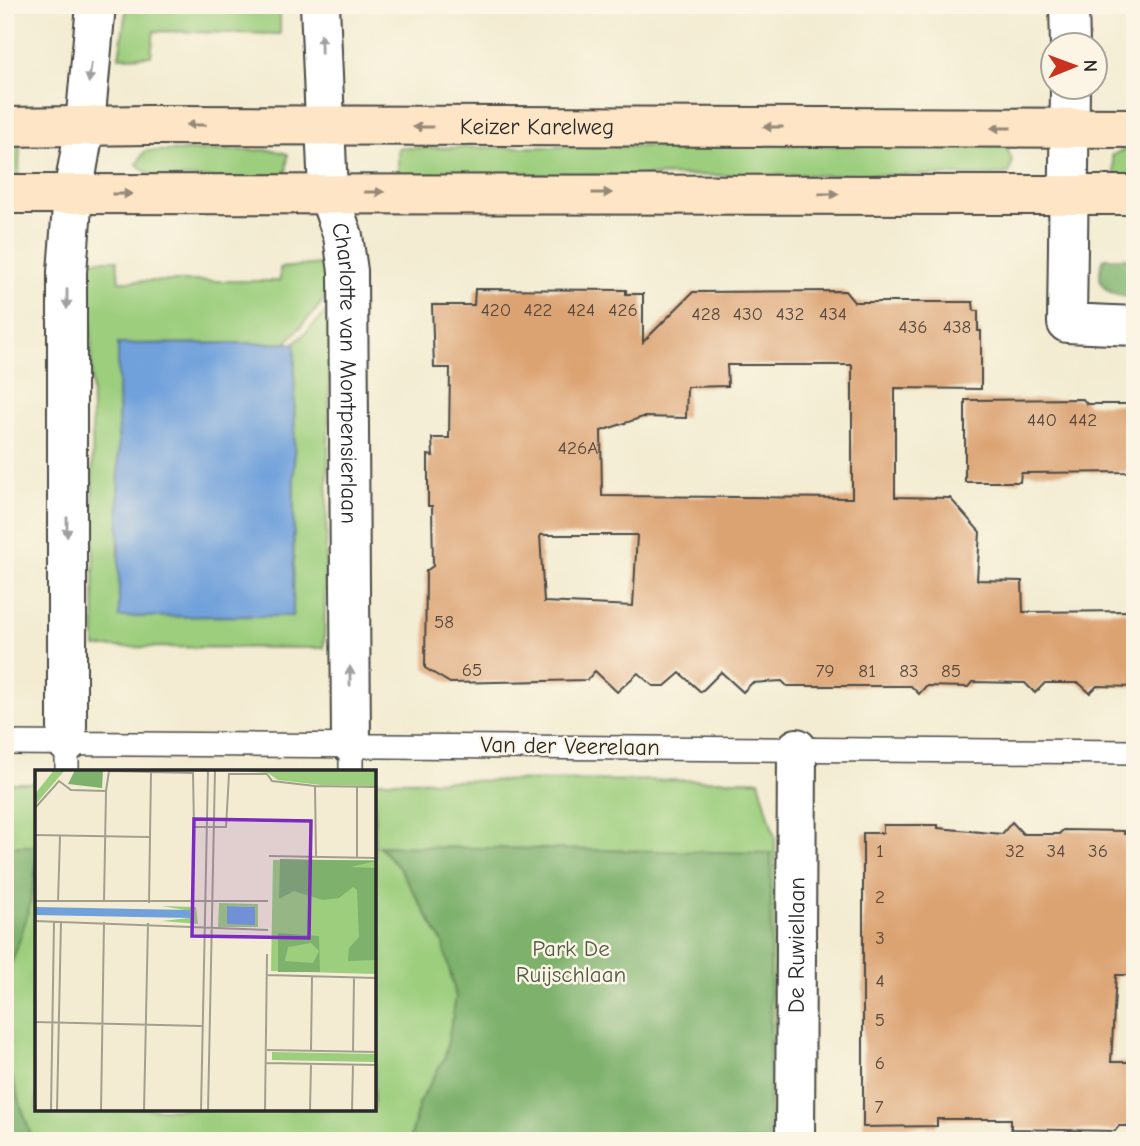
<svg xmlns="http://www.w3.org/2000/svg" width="1140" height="1146" font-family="'Comic Neue',sans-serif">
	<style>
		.green { fill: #9cce7d; stroke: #647c54; stroke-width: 2 }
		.forest { fill: #7db16c; stroke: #546e4c; stroke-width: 2 }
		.water { fill: #71a1db; stroke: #4e6683; stroke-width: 2 }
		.building { fill: #dca372; fill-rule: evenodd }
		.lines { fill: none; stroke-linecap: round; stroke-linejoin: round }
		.service-casing { stroke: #494844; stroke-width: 26 }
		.minor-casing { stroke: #494844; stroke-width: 42 }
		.secondary-casing { stroke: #494844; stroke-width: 42 }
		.service { stroke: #fff; stroke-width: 23 }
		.minor { stroke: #fff; stroke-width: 38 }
		.secondary { stroke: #fde5c5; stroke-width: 38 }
		.oneway { fill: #a0a0a0 }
		.oneway2 { fill: #948878 }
		.labels { text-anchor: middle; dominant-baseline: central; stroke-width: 5; stroke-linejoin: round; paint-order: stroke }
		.number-label { font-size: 19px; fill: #57493d }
		.street-label { font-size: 23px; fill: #2b2b2b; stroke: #fcf5e5 }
		.park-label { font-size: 23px; fill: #4d5c44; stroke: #fcf5e5 }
		.inset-road { fill: none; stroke: #a39f8f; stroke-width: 2 }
		.view { fill: #7b2cbf; fill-opacity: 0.15; stroke: #7b2cbf; stroke-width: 3.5 }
		.inset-edge { fill: none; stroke: #2b2b2b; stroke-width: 3.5 }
	</style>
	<rect width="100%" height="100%" fill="#fcf5e5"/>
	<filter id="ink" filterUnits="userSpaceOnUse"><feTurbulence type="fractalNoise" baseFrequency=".0143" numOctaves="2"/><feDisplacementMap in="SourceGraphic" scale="14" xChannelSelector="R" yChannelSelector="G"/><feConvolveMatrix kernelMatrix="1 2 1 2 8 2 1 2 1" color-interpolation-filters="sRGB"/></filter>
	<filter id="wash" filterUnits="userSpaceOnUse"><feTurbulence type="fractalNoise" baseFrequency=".00686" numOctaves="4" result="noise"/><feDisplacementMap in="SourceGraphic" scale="28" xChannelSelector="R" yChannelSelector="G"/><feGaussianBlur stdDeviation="1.57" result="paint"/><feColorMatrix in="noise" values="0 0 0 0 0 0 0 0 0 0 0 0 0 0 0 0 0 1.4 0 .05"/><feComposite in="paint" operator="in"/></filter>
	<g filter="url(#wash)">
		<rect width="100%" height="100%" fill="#f3ecd2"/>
		<!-- green -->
		<path class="green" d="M127 5H280V34L154 31 151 56 119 57Z
			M5 142H20L19 176H5Z
			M1006 144 1012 161 1010 172 999 175 398 176V148Z
			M1126 149H1135V177H1115L1112 155Z
			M273 150 288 154 286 173 256 179 152 177 137 164 145 151Z
			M90 260H117L119 281H280V268L330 263 329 295 286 343 118 344 293 616 295 343 331 308 324 648 95 647Z
			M759 780 775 838 774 1141H5V783H37V1109H374L375 781Z"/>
		<!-- forest -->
		<path class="forest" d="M1104 258H1135V297C1108 297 1092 286 1104 258Z
			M5 846H37C37 893 22 936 5 980Z
			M379 846 771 853 769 1141H410L419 1103 445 1057 456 997 443 943 400 869Z
			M5 1058 33 1141H5Z"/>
		<!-- water -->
		<path class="water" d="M295 343 293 616 119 617 118 344Z"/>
		<g id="blocks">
			<!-- building -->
			<path class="building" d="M475 289 626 290V294H643V342L693 292 845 291 854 302H973L974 311H978V331H981V389L895 388V497L950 498 980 532 977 580 1022 581 1023 612 1135 611V687L1097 686 1090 693 1079 683H1045L1035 693 1025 683 972 682 968 687 926 686 919 694 911 686H787L782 681 752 683 743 692 721 672 701 692 680 673 665 686H653L638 673 617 692 595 671 587 680 450 683 425 668 426 571 433 566 432 506H428V455L433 456 432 438H449L450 368H434L432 305H474ZM727 365H852V498L602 496 601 431 643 417 686 418 687 387 728 386ZM540 535H637L633 606 544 602Z
				M1083 399 1087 404H1135V472L1021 473 1020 482H965V400Z
				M1012 822 1023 834H1059L1063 830 1124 831V834H1135V975H1116L1111 1062H1135V1126H1119L1115 1131 1011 1129V1119H937V1126L863 1127V833H883V825H938V828L1002 834Z"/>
		</g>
	</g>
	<g filter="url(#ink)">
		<use href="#blocks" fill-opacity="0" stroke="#494844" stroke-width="2"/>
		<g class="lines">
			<!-- service casing -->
			<g class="service-casing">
				<path id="service" d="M5 743 1135 752
					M351 744V772
					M67 772V743"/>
			</g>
			<!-- minor casing -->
			<g class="minor-casing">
				<g id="minor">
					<path id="s1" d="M320 5 328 193 343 236 348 271 351 744"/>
					<path d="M1069 5 1070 46"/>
					<path d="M1070 88 1067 323 1135 326"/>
					<path d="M67 743V272L73 194 85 125 96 5"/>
					<path id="s2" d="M795 1141 797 748"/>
				</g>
			</g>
			<!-- secondary casing -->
			<g class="secondary-casing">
				<g id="secondary">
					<path id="s3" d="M5 127 149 125 1135 128"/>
					<path d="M5 194 1135 195"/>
				</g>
			</g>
			<!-- service -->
			<use href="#service" class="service"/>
			<!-- minor -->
			<use href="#minor" class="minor"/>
			<!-- secondary -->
			<use href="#secondary" class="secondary"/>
		</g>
		<!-- one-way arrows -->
		<defs><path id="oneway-solid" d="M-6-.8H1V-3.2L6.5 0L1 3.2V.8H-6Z" transform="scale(1.75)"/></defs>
		<g class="oneway">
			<use href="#oneway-solid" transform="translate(321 44) rotate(-91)"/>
			<use href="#oneway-solid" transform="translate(90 73) rotate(98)"/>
			<use href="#oneway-solid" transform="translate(67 299) rotate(90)"/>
			<use href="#oneway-solid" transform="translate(67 527) rotate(90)"/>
			<use href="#oneway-solid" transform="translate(350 676) rotate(-90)"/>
		</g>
		<g class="oneway2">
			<use href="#oneway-solid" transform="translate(196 125) rotate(-180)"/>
			<use href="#oneway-solid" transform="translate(423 127) rotate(-180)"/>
			<use href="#oneway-solid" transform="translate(773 127) rotate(-180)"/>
			<use href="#oneway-solid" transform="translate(1001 128) rotate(-180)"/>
			<use href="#oneway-solid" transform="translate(374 192)"/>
			<use href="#oneway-solid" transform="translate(602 193)"/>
			<use href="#oneway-solid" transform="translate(122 194)"/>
			<use href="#oneway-solid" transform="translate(829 194)"/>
		</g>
	</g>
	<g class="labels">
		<!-- number labels -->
		<g class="number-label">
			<text x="496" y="310">420</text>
			<text x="538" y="310">422</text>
			<text x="581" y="310">424</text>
			<text x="623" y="310">426</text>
			<text x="706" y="314">428</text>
			<text x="748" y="314">430</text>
			<text x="790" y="314">432</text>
			<text x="833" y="314">434</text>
			<text x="913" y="327">436</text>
			<text x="957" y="327">438</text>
			<text x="1042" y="420">440</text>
			<text x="1083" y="420">442</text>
			<text x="578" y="448">426A</text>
			<text x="444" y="622">58</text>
			<text x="472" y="670">65</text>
			<text x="825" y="671">79</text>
			<text x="867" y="671">81</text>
			<text x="909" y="671">83</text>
			<text x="951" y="671">85</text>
			<text x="880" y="851">1</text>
			<text x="1015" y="851">32</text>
			<text x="1056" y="851">34</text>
			<text x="1098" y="851">36</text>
			<text x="880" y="897">2</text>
			<text x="880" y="938">3</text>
			<text x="880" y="981">4</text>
			<text x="880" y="1020">5</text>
			<text x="880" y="1063">6</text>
			<text x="879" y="1107">7</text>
		</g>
		<!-- street labels -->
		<g class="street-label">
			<text stroke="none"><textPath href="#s3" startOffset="532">Keizer Karelweg</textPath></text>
			<text stroke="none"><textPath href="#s1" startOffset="371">Charlotte van Montpensierlaan</textPath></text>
			<text transform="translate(570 746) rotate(1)">Van der Veerelaan</text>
			<text stroke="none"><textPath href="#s2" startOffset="196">De Ruwiellaan</textPath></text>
		</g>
		<!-- park labels -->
		<g class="park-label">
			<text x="571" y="948">Park De<tspan x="571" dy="26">Ruijschlaan</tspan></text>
		</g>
	</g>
	<!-- overview -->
	<g transform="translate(35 770)">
		<rect width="341" height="341" fill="#f3ecd2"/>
		<path d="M19 0H30L0 35V24ZM186 0H341V16L286 15 243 10 233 3ZM238 90H341V204L236 201ZM184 133 223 134V157H183ZM193 136 220 137 192 154ZM127 136 161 137 163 154 127 151 154 148 155 141ZM237 282 342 284 341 292 237 290Z" fill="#9cce7d" fill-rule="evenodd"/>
		<path d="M40 0H68L67 18 33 14ZM245 89 341 91 315 97 341 98V190L313 191 314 178 324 167 322 120 318 117 304 128 288 130 259 121 244 129ZM243 163 284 166 285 202H243ZM276 173 284 181 278 193 250 191 253 177Z" fill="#7db16c" fill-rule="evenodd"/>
		<path d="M192 136 220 137V155L192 154ZM0 137 155 140V148L0 145Z" fill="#71a1db"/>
		<path class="inset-road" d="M280 16 281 87M322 17V87M0 38 24 11 36 20 71 21 74 1 158 3 159 57H191L194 4H232L237 11 280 16 342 17M0 65 114 67M234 86 342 88M0 131H233M23 132 25 66M69 132 71 21M114 133 116 2M0 151 233 160M232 205 342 208M0 252 167 256M232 280 342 282M276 281 277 207M318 282 319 207M231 293 342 295M16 341 19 151M22 341 26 151M66 341 69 152M109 341 113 153M166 341 173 0M173 341 180 0M230 341 232 184M275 341 276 294M317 341 318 295"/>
		<path class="view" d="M159 49 276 51 274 168 157 166Z"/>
		<rect width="341" height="341" class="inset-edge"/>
	</g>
	<!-- margin -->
	<rect width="1140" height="1146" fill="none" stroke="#fcf5e5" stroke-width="28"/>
	<!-- north arrow -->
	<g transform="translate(1074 66) rotate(89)"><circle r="33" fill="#fcf5e5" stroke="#a8a49b" stroke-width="2"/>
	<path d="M0-5L12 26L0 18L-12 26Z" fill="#c8321e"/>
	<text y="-10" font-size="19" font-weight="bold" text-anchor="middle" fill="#2b2b2b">N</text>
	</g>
</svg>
